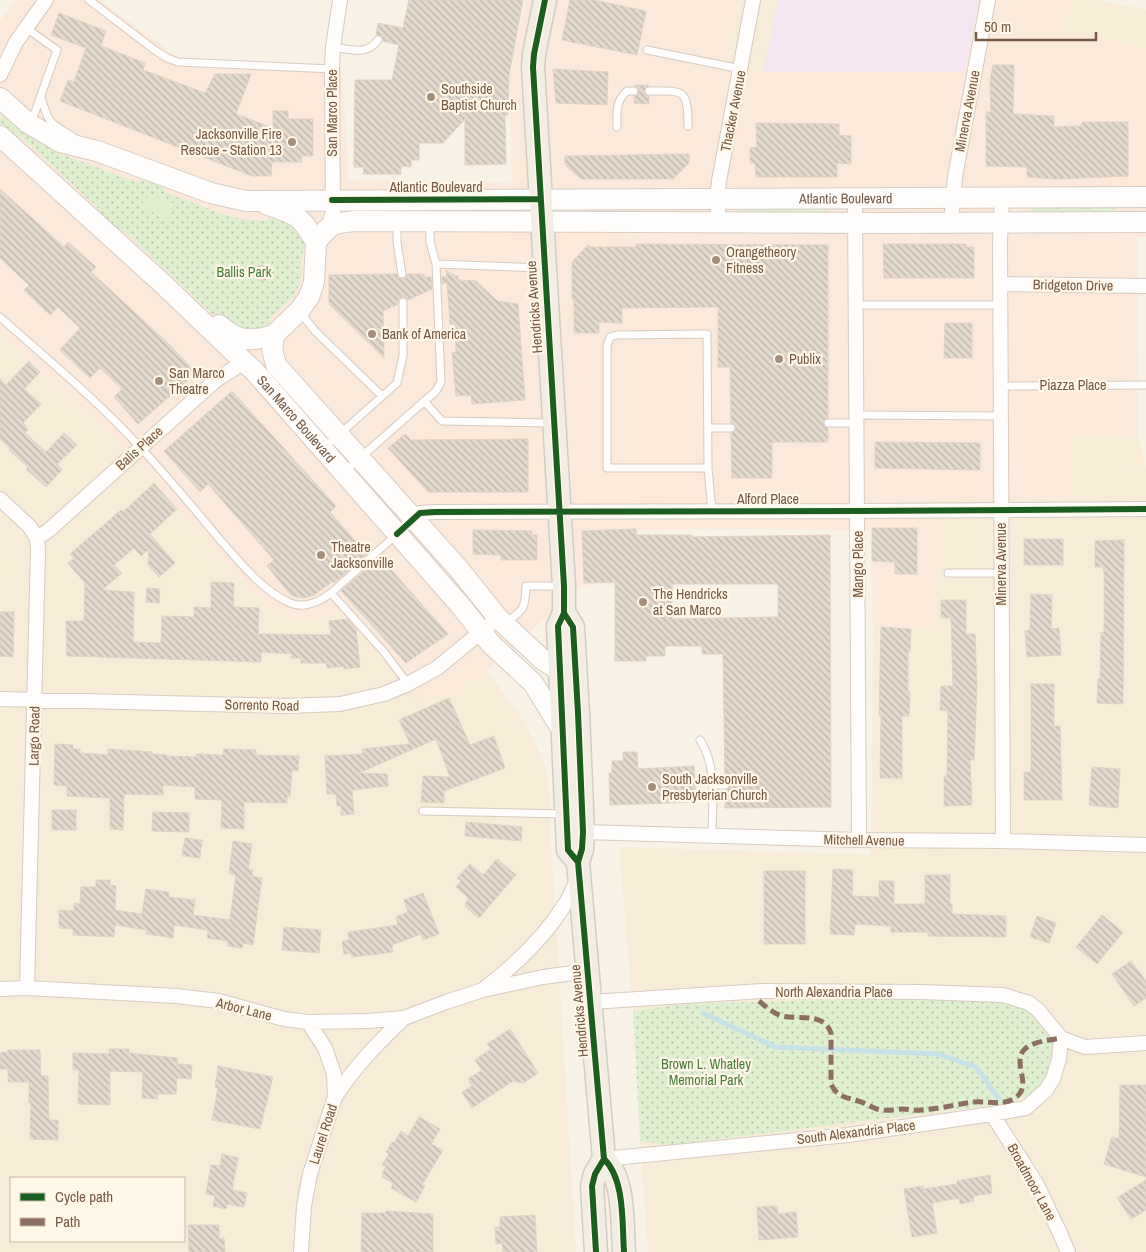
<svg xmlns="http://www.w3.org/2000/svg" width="1146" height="1252" font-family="'Archivo Narrow',sans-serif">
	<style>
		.residential { fill: #f7ecd8; fill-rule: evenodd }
		.commercial { fill: #fbe9db }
		.education { fill: #f4e5f1 }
		.grass { fill: url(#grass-tufts) }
		.park { fill: url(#park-dots) }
		.garden { fill: #e0efcf }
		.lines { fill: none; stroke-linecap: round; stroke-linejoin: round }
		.stream { stroke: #c7e3e8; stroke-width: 5 }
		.building { fill: url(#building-back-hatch); stroke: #e0d4c8; fill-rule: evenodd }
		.lane-casing { stroke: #d6ccc1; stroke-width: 9 }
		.street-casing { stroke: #d6ccc1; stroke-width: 16 }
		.secondary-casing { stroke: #d8cdc3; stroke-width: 22 }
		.primary-casing { stroke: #d6ccc3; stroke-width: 25 }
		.lane { stroke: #fefdfb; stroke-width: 7 }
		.street { stroke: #fefdfb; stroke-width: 14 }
		.secondary { stroke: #fefdfb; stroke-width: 20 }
		.primary { stroke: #f2eee3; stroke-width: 22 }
		.quiet { stroke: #8d6e63; stroke-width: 5; stroke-dasharray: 10 5; stroke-linecap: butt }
		.cycleway-casing { stroke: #fff7e7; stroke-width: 9 }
		.cycleway { stroke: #1b5e20; stroke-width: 6 }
		.poi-dot { fill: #a48f7d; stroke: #fff7e7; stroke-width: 2 }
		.labels { text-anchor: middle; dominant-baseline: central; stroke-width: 4.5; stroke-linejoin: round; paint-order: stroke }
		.poi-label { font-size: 14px; fill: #775a45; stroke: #fff7e7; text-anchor: start }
		.street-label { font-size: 14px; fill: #775a45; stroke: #fff7e7 }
		.park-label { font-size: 14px; fill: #4b7e3b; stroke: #fff7e7 }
	</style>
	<defs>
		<pattern id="grass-tufts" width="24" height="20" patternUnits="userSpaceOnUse" patternTransform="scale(1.25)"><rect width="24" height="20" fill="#e0efcf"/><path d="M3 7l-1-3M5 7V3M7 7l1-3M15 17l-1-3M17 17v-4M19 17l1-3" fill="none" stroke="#bac5aa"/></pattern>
		<pattern id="park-dots" width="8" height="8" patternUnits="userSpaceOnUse" patternTransform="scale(1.25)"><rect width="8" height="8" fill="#e0efcf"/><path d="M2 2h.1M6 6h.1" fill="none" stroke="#bac5aa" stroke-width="1.8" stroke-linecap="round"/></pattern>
		<pattern id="building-back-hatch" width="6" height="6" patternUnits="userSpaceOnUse" patternTransform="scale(1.25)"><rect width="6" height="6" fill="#e4d9cd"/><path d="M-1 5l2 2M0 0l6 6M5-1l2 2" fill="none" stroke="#beb3a8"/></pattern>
	</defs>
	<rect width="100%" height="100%" fill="#f7f1e6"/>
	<!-- residential -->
	<path class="residential" d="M730 0H778L763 72 722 71 737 2Z
		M1071 0H1097L1146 10V48L1063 31Z
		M0 334 127 450 263 604 277 615 295 622 312 621 335 610 360 630 422 706 480 676 487 670 523 720 540 753 546 772 550 796V825L576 1252H0ZM11 1178H184V1241H11Z
		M1073 436H1138L1146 467V1252H648L640 1141 670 1145 1009 1103 920 997 684 1004 633 1011 619 847 871 855 873 626 935 627 930 499 1074 498Z"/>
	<!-- commercial -->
	<path class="commercial" d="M16 0H100L180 59 342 67 349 180 512 183 510 76 525 0H730L737 2 722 71 963 72 979 0H1071L1063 31 1146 48V237H1137L1138 436H1073L1074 498 930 500 935 627 873 626 871 530 706 529 638 531V584L583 585 480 676 421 706 360 630 335 610 312 621 295 622 277 615 263 604 127 450 0 334V21Z"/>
	<!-- education -->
	<path class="education" d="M778 0H979L964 72H763Z"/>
	<!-- grass -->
	<path class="grass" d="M1110 206 1115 207V211L1112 213 1025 212C1034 204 1094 206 1110 206Z
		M746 208H815L826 209 830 212 828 215 733 214V212Z"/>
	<!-- park -->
	<path class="park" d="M4 112C21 127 37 143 58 153L136 182 146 179 161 184 165 192 217 212 241 219 266 221 275 215 295 222 307 243C299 257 302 262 301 277 299 296 281 308 268 320L273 325 258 333 224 325 125 232C111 229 103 225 100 210L20 136 15 138 0 128V120Z
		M920 997 1014 1002 1034 1013 1055 1040 1049 1077 1032 1094 1009 1103 670 1145 640 1141 633 1011 684 1004Z"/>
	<!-- garden -->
	<path class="garden" d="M150 195H153L173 203 171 216 168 219 139 206Z"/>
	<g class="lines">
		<!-- stream -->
		<path class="stream" d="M703 1013 775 1047 938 1054 976 1067 999 1099"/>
	</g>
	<!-- building -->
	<path class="building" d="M409 0H523L509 75 508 115H505L506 164 465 165V119L443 143H419V160H411V167L401 166V174H363L364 167H354L355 80H392L399 45 383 41 382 36 376 35 378 23 403 28Z
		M570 0H593L646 11 637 55 562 40Z
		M59 13 106 31 101 46 145 63 143 70 205 93 215 74H251L236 114 273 128V111H288V119H313V156H301L302 162H272L271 176H252L60 101 68 80 74 82 86 48 51 35Z
		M993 65H1014L1013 114 1054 116V127L1081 126 1082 122H1128V176L1058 179 1027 177V167L986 166V112H991L990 81Z
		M553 69 608 72 607 105 556 103Z
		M634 85H649L644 91 645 94 649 96V104L634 103V96L637 95 639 91 638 88Z
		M756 123 839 124V135L851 136V164L837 163V177H756L755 163H750V148L757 147Z
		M689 154V163L673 179H581L565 165V156Z
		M0 189 64 247 68 242 96 267 91 272 171 346 196 373 138 424 114 397 122 389 100 368 90 378 60 350 80 328 58 307 50 315 24 290 29 285 0 258Z
		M636 244 828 245V418L824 420 823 423 825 427 828 428V442H772V478H732L731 433 735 431 736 428 734 424 731 423 730 367H718V307L622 308V323L599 322V333H574V300H572V262L588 245 591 247H636Z
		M883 244H966V247H974V278H884Z
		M254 273a8 8 0 1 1 16 0a8 8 0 1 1-16 0Z
		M446 270 455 276H459L457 277 461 281 475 280 497 301 518 304 525 400 472 404 471 395 456 396 452 352H456L455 324H450L447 282 442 284V277L447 276Z
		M397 274 398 278 402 279 406 278 407 274H424V277H431L432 289 408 300 405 297H401L398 300V304L383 311 384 358 329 304V275Z
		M945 323H972V358H944Z
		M29 361 40 372 24 389 41 404 23 423 28 429 25 433 46 452 64 433 77 445 57 464 62 470 46 487 26 469 28 467 9 450 10 448 0 439V379L6 385Z
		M232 391 336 506 330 512 356 542 358 539 370 551 334 583 333 581 314 595 304 598 296 597 290 594 267 566 274 560 235 515 208 484 200 492 164 451Z
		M405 434 411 440 528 439V492H428L388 448Z
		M875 442 980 443V470L875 468Z
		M154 483 177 509 150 534 175 563 159 577 148 565 149 549 141 556 134 548 114 565 122 573 102 590 134 592 133 642 161 643 162 616 194 617V607L211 608V582L234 583 233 607 259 608 258 634 331 635 329 621 348 619 356 629 360 667 344 669V666L327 668 326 663H301V658H291L292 654 261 652V662L67 656 66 621H84L85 583 68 563 74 558 70 554 121 510 123 512Z
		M872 528H917V574H895V562L872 561Z
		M636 529V535H692L693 537 830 535 831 807 725 808V790L729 788 730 785 728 781 725 780 723 654H702V646H665V656H646V661H615V582L584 583 582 531ZM672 584H778V617L672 619Z
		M473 530 532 531V535H537V560H501V555L473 554Z
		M1024 539H1063V565H1024Z
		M1124 540 1123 704 1097 703 1098 679H1100L1101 632H1104V573L1103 567H1095V541Z
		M380 557 448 634 406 663 341 591Z
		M147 588 160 589 159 603 146 602Z
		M1031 594 1052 595 1051 629 1059 628 1061 655 1027 657 1025 631 1030 630Z
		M941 600H966V634H975L977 687 974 760H970L972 805 944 806V776H947L948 711 940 710 941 686H953L951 618H941Z
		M0 612H14L13 657 0 656Z
		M881 627 911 629 910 652H908V692H910L909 716H902V778H880L881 715H879Z
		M1031 684H1054V726H1060L1062 800H1024V772H1031Z
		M449 698 470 745 494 736 505 768 444 791V803L421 802 423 776 450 777 436 739 359 773 387 774 388 786 352 790 354 814 341 815V806H337L336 794H327L325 756 363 754 362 749 410 744 399 720Z
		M55 744 73 745V749H80V753L108 755V749L152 752V754L167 755V756L196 757V754L223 755 224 749 256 750V755L299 756 298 771 292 770 290 797H287V803L244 802V829L221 828 222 800 195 799V787L163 785V795L124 794 123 830 110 829V798L67 796V786L54 785Z
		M623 752H637L638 769 694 766 696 802 610 805 609 773H612V761H623Z
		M1092 767 1120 769 1118 808 1089 805Z
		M52 810H76V830H52Z
		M153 812 189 813V832L152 831Z
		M466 822 522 827 521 841 465 836Z
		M185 838 202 840 200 858 182 856Z
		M233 841 252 844 248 869 253 870 252 876 262 878 253 945 243 943 242 948 227 946 228 941 207 938 208 930 174 925 173 938 146 934 147 930 115 925 114 937 73 935V929L59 928V910L74 911V903L80 904 81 887H96V880H110V885L116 886 115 910 142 914 146 889 169 892V897L195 900 193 915 230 920 236 875 229 874Z
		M497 859 516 875 479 918 466 907 465 904 469 899 456 887 461 881 457 878 470 864 483 875Z
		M833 869 853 870 852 896 879 897V881H894V904H925V875H950V904H952V914L1006 916V937L928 936V932H891V926L855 924 854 935 830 934Z
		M764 871H805V944H764Z
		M423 893 439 934 423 940 421 934 392 945 393 952 352 957 351 953 344 954 342 941 349 940 348 932 398 925 396 917 408 912 404 900Z
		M1102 915 1123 932 1097 964 1076 947Z
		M1037 916 1056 923 1049 943 1030 937Z
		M284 927 321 930 319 953 282 950Z
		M1131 961 1146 981V998L1134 1006 1112 974Z
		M510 1029 538 1073 523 1083 513 1081 472 1108 462 1092 472 1086 468 1079 482 1070 475 1060 491 1049 487 1044Z
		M109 1049H129V1053L177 1058V1064L192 1065 191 1079 177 1078 176 1094H157V1099L142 1098 143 1072 110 1071V1105L78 1104 79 1070H73V1053L109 1054Z
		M8 1050H40L41 1076H48L49 1120H58V1140L30 1139 31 1103H29V1082H8V1069H0V1053L8 1052Z
		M218 1066 273 1077 260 1129 212 1120 218 1088 215 1087Z
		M1120 1085H1146V1177L1104 1164 1112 1137 1119 1139Z
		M419 1117 440 1129 431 1144 443 1150 422 1185 425 1186 416 1202 391 1188 393 1183 382 1177 384 1173H382L386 1166 382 1165 389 1154 386 1152 392 1142 394 1143 401 1131 408 1136Z
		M222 1154 238 1158 232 1190 247 1193 244 1207 227 1204 226 1209 213 1206 215 1196 206 1194 211 1165 220 1166Z
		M990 1175 992 1193 973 1196 974 1201 960 1204 959 1198 932 1203 937 1233 912 1237 904 1189 923 1186 924 1189 957 1184V1181Z
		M1146 1180V1210L1131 1219 1117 1198Z
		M777 1206 778 1214 796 1212 798 1237 759 1240 757 1207Z
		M386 1211 433 1214V1252H361L362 1213H386Z
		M535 1215 537 1252H503L502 1243 496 1244 495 1227H500V1217Z
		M188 1225H219V1239L224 1238 225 1252H189Z"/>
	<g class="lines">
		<!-- lane casing -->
		<g class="lane-casing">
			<path id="lane" d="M89 0 156 51 167 58 178 62 332 69
				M333 47C350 49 367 56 378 40
				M647 50 741 69
				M649 91C684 91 688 88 688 126
				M41 97C49 126 51 123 75 138
				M25 117 34 115 57 50 26 28
				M617 127C617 112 615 102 627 91H634
				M397 222V242L402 274
				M436 264 543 268
				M856 305H1000
				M300 312 315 331 382 396
				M0 317C47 359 97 400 140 447 168 477 195 510 222 542 241 563 260 588 286 601 302 610 318 603 331 593L384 652 408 684
				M1000 386 1146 385
				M424 401 442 421 550 423
				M857 415 1001 416
				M828 423H857
				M708 428H731
				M324 448 397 383 403 356V302
				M708 468H607V346L610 337 617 335 707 334 708 468 712 512
				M344 472 436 391 441 382 436 264 430 242V222
				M948 573H1001
				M331 593 397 534
				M505 624C524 609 525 610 526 586H560
				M700 740C718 768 712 804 712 835
				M712 785H725
				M423 811 563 814"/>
		</g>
		<!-- street casing -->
		<g class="street-casing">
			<path id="street" d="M0 75 16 42 46 0
				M1002 198 1000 241 1003 841
				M855 199 859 840
				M719 223 717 199 719 181 753 0
				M951 223 955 177 988 0
				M328 227 333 212 332 69 333 47 340 0
				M1000 284 1146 286
				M0 499 29 526 37 538 38 550 27 988
				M409 523 420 513 435 512 857 511 1146 509
				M37 538 49 530 216 380 244 362
				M0 699 286 706 340 704 384 694 408 684 437 668 498 618
				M583 832 859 840 1003 841 1146 845
				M485 988C515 965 545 937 565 904 570 897 573 888 577 880
				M0 989 27 988 176 996 219 1001 284 1019 308 1022 368 1021 404 1018 446 1002 483 990 543 977 588 971
				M591 1002 762 991 921 992 1003 995 1029 1003 1038 1010 1061 1038
				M1061 1038 1085 1047 1146 1043
				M335 1097C355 1066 378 1043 404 1018
				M992 1114 1036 1183 1059 1231 1068 1252
				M604 1159 848 1135 992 1114 1026 1108 1046 1090 1053 1079 1059 1059 1061 1038
				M301 1252 304 1206 310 1174 335 1097 334 1074 325 1048 308 1022"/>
		</g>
		<!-- secondary casing -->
		<g class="secondary-casing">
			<g id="secondary">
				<path id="s1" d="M0 98 28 123 60 142 97 151 211 193 246 201 1146 197"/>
				<path id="s2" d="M0 136 164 285 256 373 460 605 491 644 533 683 562 730"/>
				<path d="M266 204 288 212 297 217 305 225 316 242 314 282 309 297 299 311 274 335 272 349 276 365 458 568 498 618 543 660 565 674 570 679"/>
				<path d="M316 242C331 224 331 223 355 221L885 223 1146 222"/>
				<path d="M219 325C238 342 250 342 274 335"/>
			</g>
		</g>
		<!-- primary casing -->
		<g class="primary-casing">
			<path id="primary" d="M545 0 534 54 533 67 564 586V613L558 626 568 850 578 862
				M567 617 573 627 578 713 583 832 582 849 578 862 604 1159 595 1174 592 1186 596 1252
				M604 1159C625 1179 622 1223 624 1252"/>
		</g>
		<!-- lane -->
		<use href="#lane" class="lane"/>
		<!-- street -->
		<use href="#street" class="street"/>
		<!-- secondary -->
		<use href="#secondary" class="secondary"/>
		<!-- primary -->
		<use href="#primary" class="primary"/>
		<!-- quiet -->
		<path class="quiet" d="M759 1001C766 1007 773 1013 782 1016 800 1020 824 1012 831 1033V1084C837 1097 845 1097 858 1101 867 1103 874 1110 883 1110 889 1111 896 1109 902 1109 909 1109 915 1111 921 1110 939 1109 957 1104 974 1102 988 1101 1003 1106 1015 1098 1036 1084 1005 1057 1031 1045 1039 1041 1051 1040 1061 1038"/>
		<!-- cycleway casing -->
		<g class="cycleway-casing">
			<path id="cycleway" d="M545 0 534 54 533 67 564 586V613L558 626 568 850 578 862
				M332 200 540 199
				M397 534 420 513 435 512 857 511 1146 509
				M564 613 573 627 578 713 583 832 582 849 578 862 604 1159 595 1174 592 1186 596 1252
				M604 1159C625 1179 622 1223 624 1252"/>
		</g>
		<!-- cycleway -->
		<use href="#cycleway" class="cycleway"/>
	</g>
	<!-- markers -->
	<g class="poi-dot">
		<circle cx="431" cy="97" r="5"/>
		<circle cx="292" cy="142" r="5"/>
		<circle cx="716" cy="260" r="5"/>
		<circle cx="372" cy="334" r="5"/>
		<circle cx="779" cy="359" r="5"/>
		<circle cx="159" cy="381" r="5"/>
		<circle cx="321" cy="555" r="5"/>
		<circle cx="643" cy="602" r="5"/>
		<circle cx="652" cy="787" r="5"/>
	</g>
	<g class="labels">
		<!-- poi labels -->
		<g class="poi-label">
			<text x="441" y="89">Southside<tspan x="441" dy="16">Baptist Church</tspan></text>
			<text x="282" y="134" text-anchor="end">Jacksonville Fire<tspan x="282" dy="16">Rescue - Station 13</tspan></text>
			<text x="726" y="252">Orangetheory<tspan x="726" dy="16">Fitness</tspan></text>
			<text x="382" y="334">Bank of America</text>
			<text x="789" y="359">Publix</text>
			<text x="169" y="373">San Marco<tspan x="169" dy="16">Theatre</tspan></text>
			<text x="331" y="547">Theatre<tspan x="331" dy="16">Jacksonville</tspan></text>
			<text x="653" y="594">The Hendricks<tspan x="653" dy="16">at San Marco</tspan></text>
			<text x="662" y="779">South Jacksonville<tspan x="662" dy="16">Presbyterian Church</tspan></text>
		</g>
		<!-- street labels -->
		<g class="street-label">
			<text transform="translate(733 111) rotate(-79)">Thacker Avenue</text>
			<text transform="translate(967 111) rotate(-79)">Minerva Avenue</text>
			<text transform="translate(332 113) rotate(-90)">San Marco Place</text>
			<text x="436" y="187">Atlantic Boulevard</text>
			<text stroke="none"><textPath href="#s1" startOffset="870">Atlantic Boulevard</textPath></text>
			<text transform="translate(1073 285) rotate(1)">Bridgeton Drive</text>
			<text transform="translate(534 307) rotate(-94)">Hendricks Avenue</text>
			<text x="1073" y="385">Piazza Place</text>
			<text stroke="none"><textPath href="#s2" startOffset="410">San Marco Boulevard</textPath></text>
			<text transform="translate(139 448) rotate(-42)">Balis Place</text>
			<text x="768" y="499">Alford Place</text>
			<text transform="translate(858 564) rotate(-90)">Mango Place</text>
			<text transform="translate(1001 564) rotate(-90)">Minerva Avenue</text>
			<text transform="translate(262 705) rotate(1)">Sorrento Road</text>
			<text transform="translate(34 736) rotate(-89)">Largo Road</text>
			<text transform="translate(864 840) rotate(1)">Mitchell Avenue</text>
			<text x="834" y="992">North Alexandria Place</text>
			<text transform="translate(244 1009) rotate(14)">Arbor Lane</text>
			<text transform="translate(579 1011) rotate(-95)">Hendricks Avenue</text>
			<text transform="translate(856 1132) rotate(-7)">South Alexandria Place</text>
			<text transform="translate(323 1134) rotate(-72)">Laurel Road</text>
			<text transform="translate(1032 1182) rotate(61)">Broadmoor Lane</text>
		</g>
		<!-- park labels -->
		<g class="park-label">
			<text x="244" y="272">Ballis Park</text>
			<text x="706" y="1064">Brown L. Whatley<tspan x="706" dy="16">Memorial Park</tspan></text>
		</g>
	</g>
	<!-- legend -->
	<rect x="10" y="1177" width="175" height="65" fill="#fff7e7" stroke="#c9b8a6"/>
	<rect x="20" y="1193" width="25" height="8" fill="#1b5e20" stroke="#c9b8a6"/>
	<text x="55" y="1202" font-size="15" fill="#775a45">Cycle path</text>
	<rect x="20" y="1218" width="25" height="8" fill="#8d6e63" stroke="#c9b8a6"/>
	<text x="55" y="1227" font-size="15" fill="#775a45">Path</text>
	<!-- scale -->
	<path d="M976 32v8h120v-8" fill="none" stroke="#775a45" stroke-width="2.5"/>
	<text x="984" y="32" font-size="15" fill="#775a45" stroke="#fff7e7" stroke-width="4" paint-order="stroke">50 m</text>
</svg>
